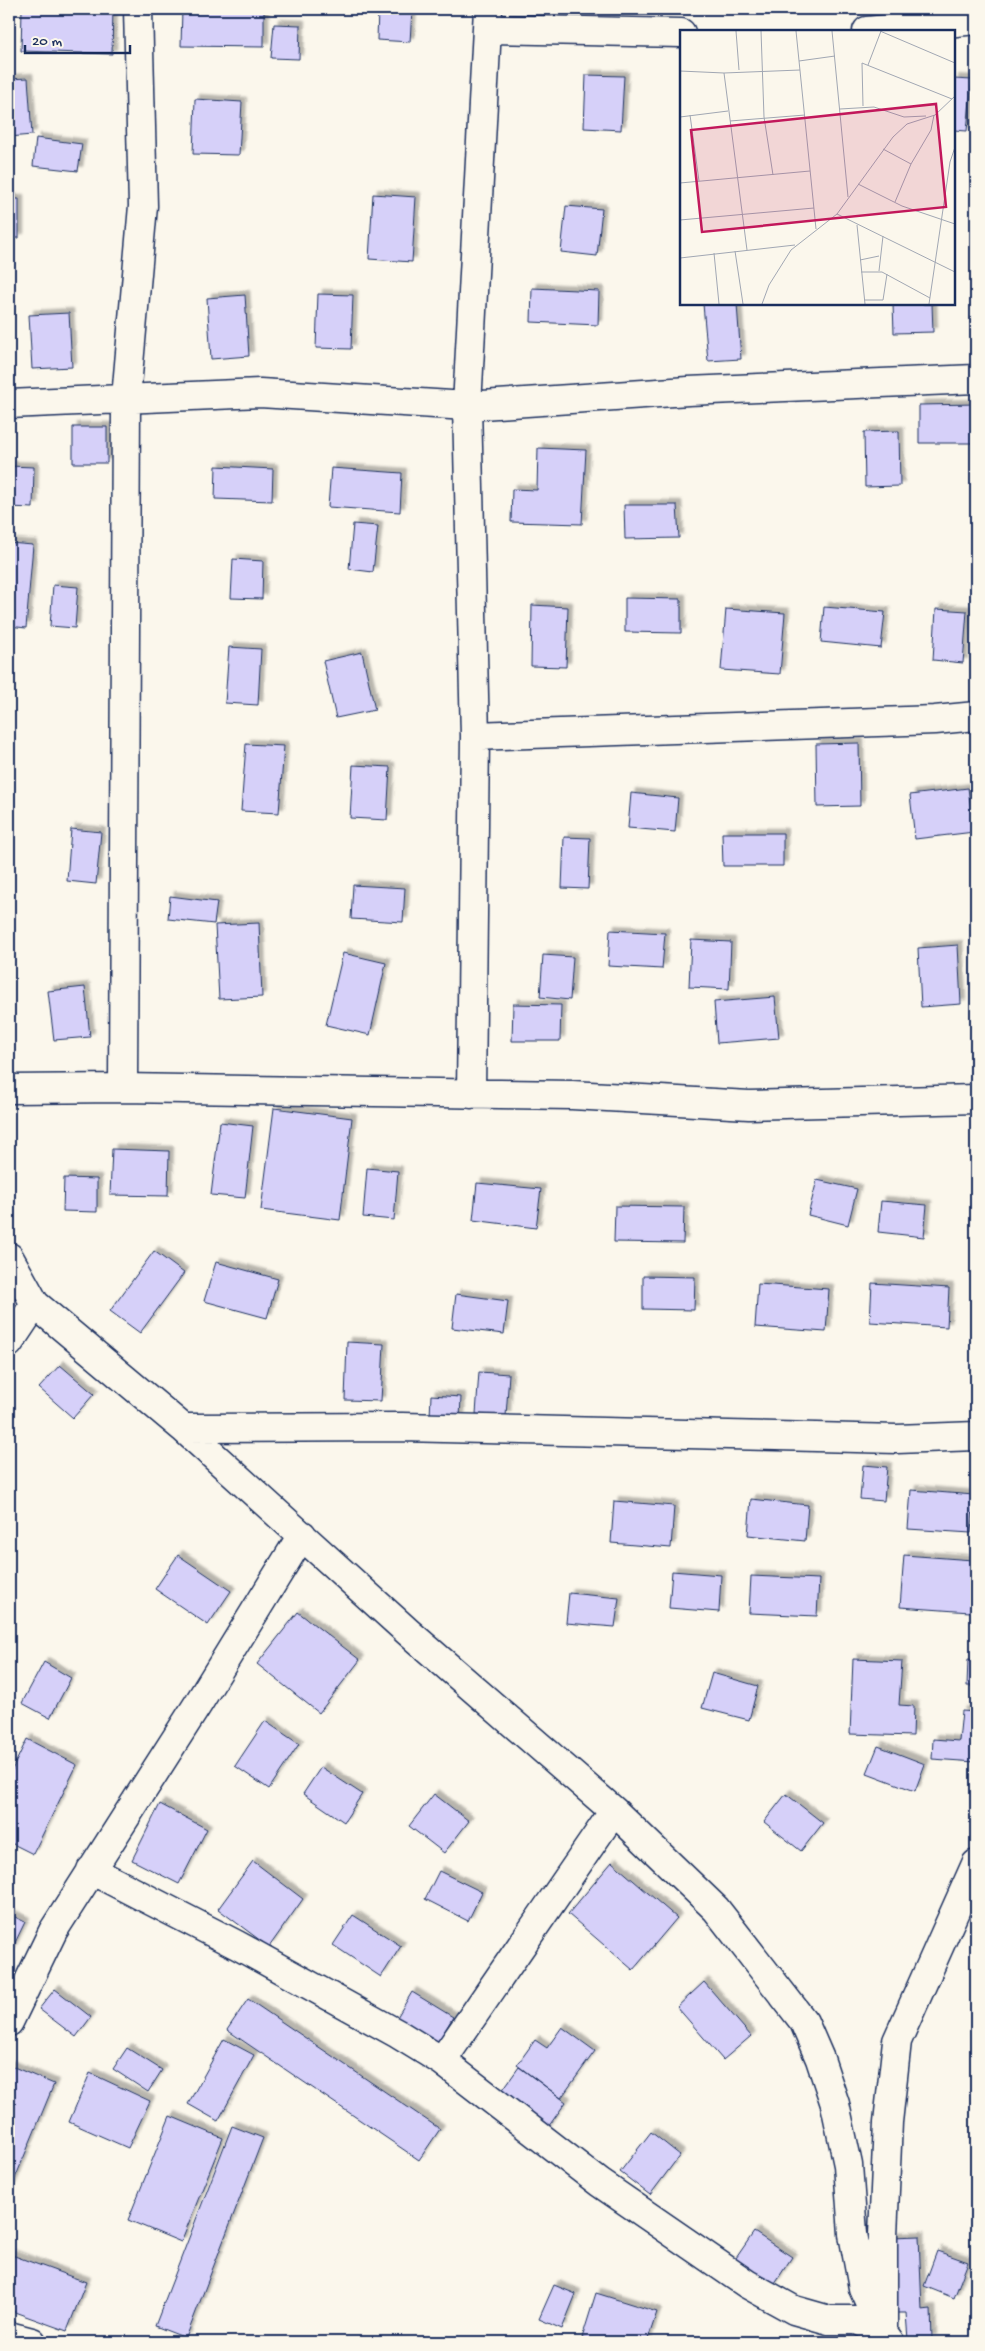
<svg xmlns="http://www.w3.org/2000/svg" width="985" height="2351" font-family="'Gochi Hand',sans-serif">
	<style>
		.building { fill: #d6d0f9; stroke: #1b2f5e; filter: url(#shadow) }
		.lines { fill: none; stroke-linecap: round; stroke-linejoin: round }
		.minor-casing { stroke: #1b2f5e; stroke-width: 31 }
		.minor { stroke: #fbf7ec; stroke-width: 28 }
		.inset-road { fill: none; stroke: #a1a7b3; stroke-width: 1 }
		.view { fill: #c2185b; fill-opacity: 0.15; stroke: #c2185b; stroke-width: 2.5 }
		.inset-edge { fill: none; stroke: #1b2f5e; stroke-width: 2.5 }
	</style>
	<defs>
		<filter id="shadow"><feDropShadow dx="4.5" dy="-4.5" stdDeviation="1" flood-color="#0004"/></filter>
	</defs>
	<rect width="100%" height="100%" fill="#fbf7ec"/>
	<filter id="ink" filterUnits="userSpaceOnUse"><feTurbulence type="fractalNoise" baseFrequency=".02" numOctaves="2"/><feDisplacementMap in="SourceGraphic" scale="10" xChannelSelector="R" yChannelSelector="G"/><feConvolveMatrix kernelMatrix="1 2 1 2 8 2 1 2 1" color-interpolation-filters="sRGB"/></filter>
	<g filter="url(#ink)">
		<!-- building -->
		<path class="building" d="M22 9H113L112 54 21 51Z
			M182 9 264 10V47L181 46Z
			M378 9H412L410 42 377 40Z
			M274 24 300 25 299 59 271 58Z
			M586 75 624 76 621 130 584 128Z
			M28 78 32 135 9 137V79Z
			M954 79 972 80 967 131 954 130Z
			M195 99 242 102 239 155 193 154Z
			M36 138 82 144 78 171 33 166Z
			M373 194 416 197 412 262 369 259Z
			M9 199H19V238H9Z
			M566 206 602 209 597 256 561 252Z
			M532 288 599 291 598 325 531 322Z
			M318 294 353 295 351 349 316 348Z
			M245 295 249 356 211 359 207 298Z
			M703 304H737L741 359 708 361Z
			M893 304H932L933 332 894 333Z
			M69 313 72 367 32 369 29 315Z
			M976 404V443H919V405Z
			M73 427H107V463H73Z
			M899 431 900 486 865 487 864 432Z
			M538 448 586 450 582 524 511 522 512 489 537 490Z
			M9 466 34 467 33 508 9 507Z
			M216 466 273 469 272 501 215 499Z
			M331 468 402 473 400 512 328 507Z
			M624 505H677L679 538 625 539Z
			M353 524 378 526 373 572 349 569Z
			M9 543 33 545 26 628 9 626Z
			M233 559 263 561 262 599 231 598Z
			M53 585 78 587 75 628 50 626Z
			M625 598 681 599V633L625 632Z
			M532 605 568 607 566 667 531 666Z
			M824 607 885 612 881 648 821 642Z
			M726 609 785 613 780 674 721 670Z
			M936 609 967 611 963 663 933 660Z
			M229 647 261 649 258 705 225 703Z
			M362 652 375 710 336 718 323 661Z
			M859 743 860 806 817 807 816 744Z
			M246 744 284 746 279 813 241 811Z
			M353 765 390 767 387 820 350 818Z
			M968 788 974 832 915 839 910 795Z
			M631 793 678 798 675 832 628 828Z
			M71 829 101 832 96 884 67 881Z
			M722 833H783V866H723Z
			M564 837 590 838 588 889 562 888Z
			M353 885 405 888 403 922 351 919Z
			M170 896 217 902 214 924 168 919Z
			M259 923 262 997 219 999 215 925Z
			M610 930 665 933 662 969 608 966Z
			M691 940 731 942 729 989 689 987Z
			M958 945 961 1004 921 1007 918 948Z
			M343 953 386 963 370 1035 326 1025Z
			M543 955 573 957 570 1000 540 997Z
			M85 987 90 1037 54 1040 48 991Z
			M775 997 779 1038 717 1043 714 1002Z
			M513 1004 561 1005 560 1041H512Z
			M274 1108 352 1118 340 1220 261 1210Z
			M220 1122 253 1126 245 1198 211 1195Z
			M112 1149 169 1151 168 1196 110 1195Z
			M367 1168 398 1171 394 1220 363 1217Z
			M64 1178 97 1179V1212L63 1211Z
			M817 1180 857 1189 848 1225 808 1215Z
			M477 1183 541 1189 536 1228 473 1220Z
			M881 1201 927 1205 924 1237 878 1232Z
			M615 1206 684 1207 683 1243 614 1242Z
			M154 1251 184 1273 140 1333 110 1311Z
			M216 1262 278 1279 267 1318 204 1301Z
			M643 1276 695 1277 694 1310 643 1309Z
			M872 1283 949 1288 947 1327 870 1322Z
			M758 1284 829 1289 826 1332 755 1327Z
			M456 1294 508 1301 504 1334 452 1328Z
			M347 1342 384 1344 381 1401 345 1400Z
			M60 1365 94 1394 73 1418 39 1388Z
			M479 1372 509 1374 506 1416 476 1414Z
			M431 1395 461 1397 460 1419 430 1417Z
			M863 1465 887 1467 884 1501 860 1499Z
			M911 1490 974 1495 971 1533 908 1529Z
			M751 1499 808 1505 805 1541 748 1535Z
			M614 1501 674 1506 671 1548 611 1543Z
			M178 1555 231 1591 208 1625 155 1589Z
			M904 1555 973 1560 970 1612 900 1607Z
			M672 1571 721 1575 719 1612 669 1608Z
			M751 1576 819 1579 817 1616 749 1613Z
			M569 1593 619 1598 615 1627 566 1623Z
			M298 1612 360 1660 319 1713 257 1664Z
			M853 1659 902 1661 899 1705 914 1706 913 1736 850 1734Z
			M968 1659 976 1660V1686H967Z
			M44 1662 71 1678 50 1718 22 1703Z
			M712 1673 758 1686 749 1720 702 1708Z
			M962 1711 976 1712V1762L932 1759 933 1739 959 1741Z
			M265 1721 299 1744 269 1789 235 1766Z
			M27 1739 77 1765 33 1854 9 1842V1776Z
			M878 1746 925 1764 915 1791 867 1773Z
			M321 1767 362 1794 344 1822 303 1794Z
			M434 1794 469 1821 444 1853 409 1826Z
			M786 1794 823 1823 801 1851 764 1822Z
			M160 1804 207 1829 179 1884 132 1860Z
			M253 1861 303 1899 269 1947 218 1909Z
			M612 1862 677 1918 633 1970 568 1914Z
			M439 1871 482 1892 468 1921 425 1899Z
			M9 1914 25 1922 9 1955Z
			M353 1915 401 1946 381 1977 333 1945Z
			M704 1982 751 2036 723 2060 677 2007Z
			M55 1989 91 2017 76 2037 39 2009Z
			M412 1992 453 2017 434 2049 393 2024Z
			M248 1999 440 2129 419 2160 227 2030Z
			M562 2027 595 2051 561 2098 517 2065 535 2040 547 2048Z
			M224 2039 254 2055 218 2121 188 2104Z
			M127 2048 162 2070 148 2092 113 2069Z
			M9 2065 54 2084 9 2193Z
			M519 2067 566 2102 546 2130 499 2095Z
			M90 2073 150 2101 128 2148 69 2122Z
			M170 2116 223 2138 181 2242 128 2220Z
			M232 2126 263 2138 186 2338 155 2326Z
			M651 2132 680 2155 650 2195 620 2172Z
			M754 2232 792 2257 773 2286 734 2261Z
			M919 2236 922 2310 931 2309 932 2339 908 2340 906 2313H894L892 2237Z
			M937 2251 968 2262 954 2298 924 2286Z
			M9 2254 86 2282 67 2331 9 2310Z
			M554 2285 576 2294 562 2329 539 2319Z
			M596 2293 657 2312 647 2342H596L582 2338Z"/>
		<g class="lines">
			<!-- minor casing -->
			<g class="minor-casing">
				<path id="minor" d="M488 29 681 33
					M867 31 976 20
					M9 404 260 393 467 406 688 391 976 379
					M475 736 935 720 976 716
					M123 1088 126 398 143 206 138 9
					M9 1089 123 1088 572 1095 749 1105 976 1099
					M471 1094 475 736 467 406 488 9
					M9 1257 35 1304 183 1428 408 1632 614 1811 716 1909 804 2022 820 2059 835 2104 848 2165 853 2234 863 2288 883 2332 890 2342
					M9 1343 35 1304
					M183 1428 402 1427 897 1439 976 1436
					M91 1870 237 1945 398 2034 442 2061 600 2183 747 2284 794 2310 829 2320H857L883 2332V2235L888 2122 897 2041 976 1864
					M9 2022 53 1931 198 1704 302 1535
					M442 2061 614 1811
					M9 2336 32 2342"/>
			</g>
			<!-- minor -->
			<use href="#minor" class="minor"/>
		</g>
	</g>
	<!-- overview -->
	<g transform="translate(680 30)">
		<rect width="275" height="275" fill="#fbf7ec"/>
		<path class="inset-road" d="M56 1 59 40M81 1 84 87 93 145M116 1 136 199M152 1 168 167M200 1 275 33M119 31 155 26M188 35 201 1M0 41 44 43 120 40M44 43 67 220M183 76 182 33 272 69M160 79 194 77 224 87 246 86M10 85 19 151M0 87 48 81M50 91 125 85M203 119 231 134M0 153 130 141M178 154 222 176 275 194M215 172 231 134 251 100 254 85M157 184 275 242M0 190 134 178M177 195 185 274M55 221 63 274M34 223 39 274M0 228 115 215M180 230 199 226M199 241 203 206M181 242H202L250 268M184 270H203L207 244M82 274 89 255 111 220 157 184 213 107 227 94 255 85 275 66M249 274 270 132 275 117"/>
		<path class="view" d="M256 74 266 177 22 202 11 100Z"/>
		<rect width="275" height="275" class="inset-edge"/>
	</g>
	<!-- margin -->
	<rect width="985" height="2351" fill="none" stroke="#fbf7ec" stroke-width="30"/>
	<rect x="15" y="15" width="955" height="2321" fill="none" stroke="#1b2f5e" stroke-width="2" filter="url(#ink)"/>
	<!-- scale -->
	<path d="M25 45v8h105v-8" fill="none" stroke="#1b2f5e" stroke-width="2.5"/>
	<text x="32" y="45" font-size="15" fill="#1b2f5e" stroke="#fbf7ec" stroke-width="4" paint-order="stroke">20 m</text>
</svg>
